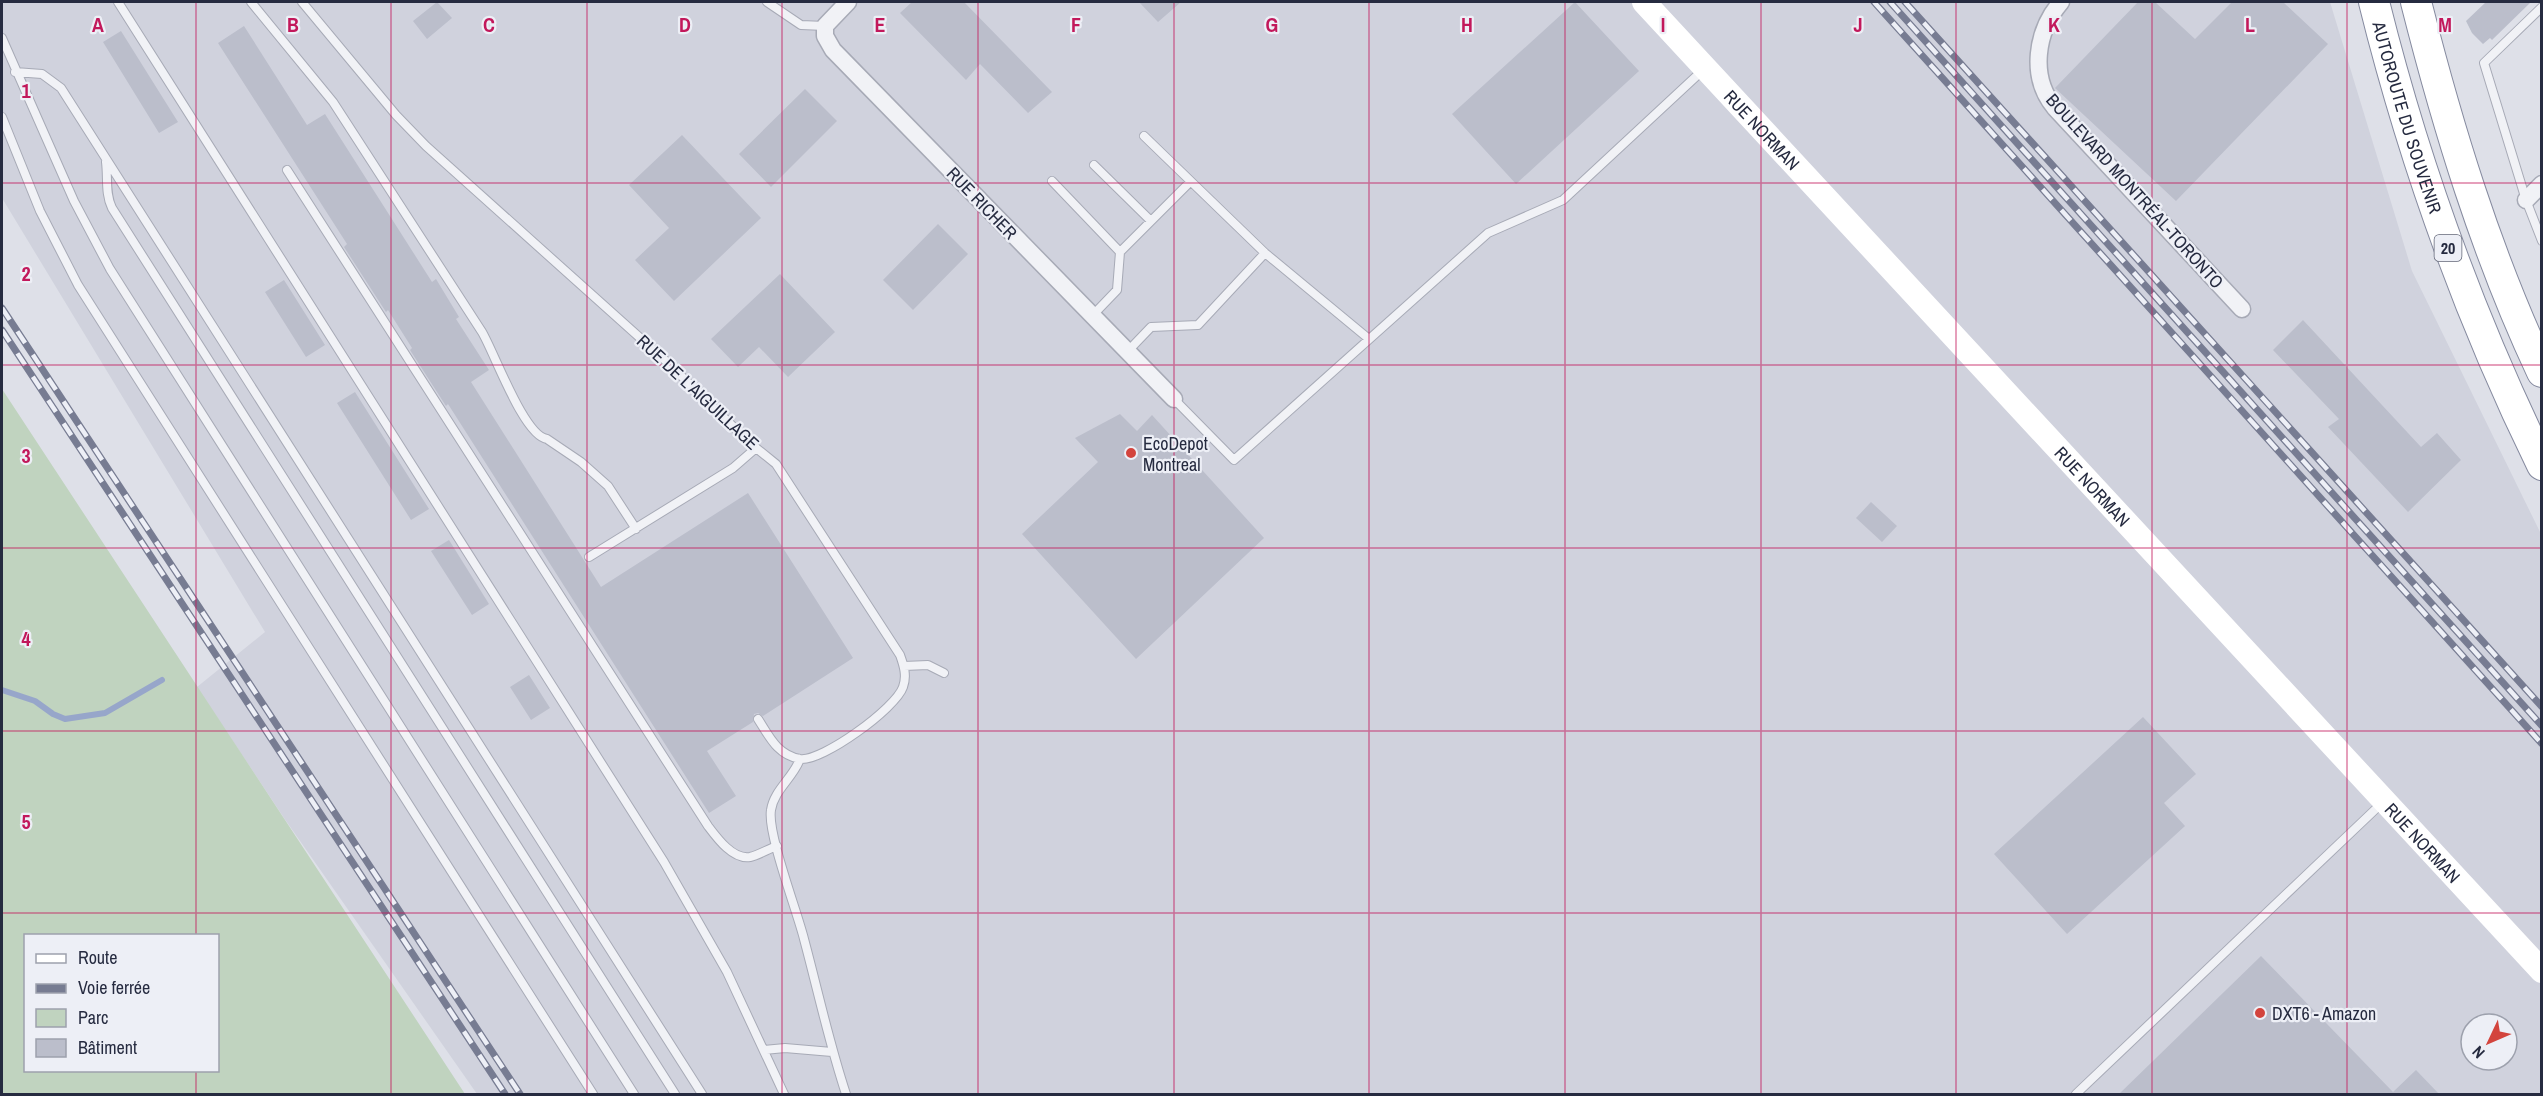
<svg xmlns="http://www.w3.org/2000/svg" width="2543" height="1096" font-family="'Archivo Narrow',sans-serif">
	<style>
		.built { fill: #d0d2dd; fill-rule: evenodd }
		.green { fill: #c0d3bf; fill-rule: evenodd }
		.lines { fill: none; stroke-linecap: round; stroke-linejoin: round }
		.stream { stroke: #97a6ca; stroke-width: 6 }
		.building { fill: #bbbecb }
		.lane-casing { stroke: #a7aab6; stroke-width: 10 }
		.street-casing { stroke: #a7aab6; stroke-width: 19 }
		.highway-casing { stroke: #858a9f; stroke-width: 32 }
		.lane { stroke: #f1f2f6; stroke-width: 8 }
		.street { stroke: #f1f2f6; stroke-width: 16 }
		.secondary { stroke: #fff; stroke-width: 24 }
		.highway { stroke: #fff; stroke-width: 30 }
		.rail-casing { stroke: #777c92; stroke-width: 7 }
		.rail { stroke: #edeff6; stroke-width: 4.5; stroke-dasharray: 14; stroke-linecap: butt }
		.grid { fill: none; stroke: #c2185b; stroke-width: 1.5; stroke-opacity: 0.55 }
		.poi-dot { fill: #d3443d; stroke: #edeff6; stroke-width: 2 }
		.labels { text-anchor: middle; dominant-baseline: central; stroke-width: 4.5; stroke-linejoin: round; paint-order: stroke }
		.shield { fill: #edeff6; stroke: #626677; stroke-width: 1.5 }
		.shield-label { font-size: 16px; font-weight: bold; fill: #262b40 }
		.street-label { font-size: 18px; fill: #262b40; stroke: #edeff6 }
		.poi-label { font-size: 18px; fill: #262b40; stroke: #edeff6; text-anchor: start }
		.grid-label { font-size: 20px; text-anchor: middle; font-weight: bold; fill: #c2185b; stroke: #edeff6; stroke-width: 4.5; stroke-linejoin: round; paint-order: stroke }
	</style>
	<rect width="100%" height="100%" fill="#dee0e8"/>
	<!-- built -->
	<path class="built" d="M2 2H2330L2412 271 2541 534V1094H477L284 818 197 687 265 632 2 198ZM2471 1024H2507V1060H2471Z"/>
	<!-- green -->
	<path class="green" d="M2 389 465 1094H2ZM26 936H218V1070H26Z"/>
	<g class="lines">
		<!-- stream -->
		<path class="stream" d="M2 690 35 701 53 714 65 719 105 713 162 680"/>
	</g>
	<!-- building -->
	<path class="building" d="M437 2 452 18 427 39 413 21Z
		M912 2H964L1052 92 1028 113 980 64 966 80 900 13Z
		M1139 2H1181L1158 22Z
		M1575 2 1639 71 1516 184 1452 114Z
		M2138 2H2155L2195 39 2232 2H2283L2328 44 2176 201 2055 88Z
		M2486 2H2531L2492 40 2490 38 2483 44 2472 33 2466 21Z
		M244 26 307 125 325 114 432 282 436 279 459 317 456 319 489 370 471 382 601 587 748 493 853 658 763 716 758 713 754 714 753 722 707 751 736 796 709 813 448 404 446 406 410 350 412 348 388 310 386 312 344 247 347 244 218 43Z
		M121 31 178 122 159 133 103 42Z
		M805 89 837 121 771 187 739 154Z
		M682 135 761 218 674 301 635 260 669 228 629 185Z
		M938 224 968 254 913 310 883 280Z
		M780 274 835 332 788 377 759 347 738 367 711 339Z
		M284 280 325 345 306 357 265 292Z
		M2303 320 2421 447 2437 433 2461 460 2408 512 2328 427 2339 419 2273 350Z
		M355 392 429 509 411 520 337 403Z
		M1120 414 1137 431 1152 415 1264 538 1136 659 1022 534 1098 462 1075 438Z
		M1871 502 1897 526 1882 542 1856 518Z
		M449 540 489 604 472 615 431 551Z
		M529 675 550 708 531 720 510 687Z
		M2143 717 2196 774 2164 803 2185 826 2067 934 1994 854Z
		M2261 956 2393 1092 2416 1070 2440 1095H2118Z"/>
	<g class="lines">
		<!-- lane casing -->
		<g class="lane-casing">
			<path id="lane" d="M118 2 664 862 727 972 784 1094
				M251 2 333 102 482 332C495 354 524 436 547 439L581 462 608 486 636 529
				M302 2 396 115 426 146 667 362 750 443 776 464 900 655C904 666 907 676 903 687 896 708 822 762 800 759 777 755 769 736 758 719
				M767 2 801 25 825 26
				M2542 7 2484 63 2526 200 2542 241
				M2 38 74 201 110 269 634 1094
				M15 72 42 74 61 88 702 1094
				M2 117 40 211 78 285 593 1094
				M1144 136 1265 253 1369 339
				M106 162C108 177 105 194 112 208L675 1094
				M1094 165 1151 221
				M287 170 708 826C717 838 733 860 750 857 759 855 768 849 777 846
				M1052 181 1120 252 1190 182
				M1092 316 1117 290 1120 252
				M1127 352 1151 327 1198 325 1265 253
				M1174 399 1234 460 1488 233 1563 200 1703 70
				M589 557 733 468 756 448
				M904 666 928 665 944 673
				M800 759C793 778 774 790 771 810 767 833 797 911 804 939 818 991 829 1043 846 1094
				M764 1050 785 1048 832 1052
				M2076 1094 2382 803"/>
		</g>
		<!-- street casing -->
		<g class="street-casing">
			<path id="street" d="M848 2 825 26V36L833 50 1174 399
				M2061 2C2036 31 2029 77 2055 108L2242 309
				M2526 200 2542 184"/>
		</g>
		<!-- highway casing -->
		<g class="highway-casing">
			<g id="highway">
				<path id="s2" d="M2374 2C2414 163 2469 316 2542 465"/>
				<path d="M2416 2C2448 128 2486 253 2542 372"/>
			</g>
		</g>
		<!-- lane -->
		<use href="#lane" class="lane"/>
		<!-- street -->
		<use href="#street" class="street"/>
		<!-- secondary -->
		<path class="secondary" id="s1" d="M1644 2 2542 971"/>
		<!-- highway -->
		<use href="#highway" class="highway"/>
		<!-- rail casing -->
		<g class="rail-casing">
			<path id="rail" d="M1874 2 2542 744
				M1890 2 2542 726
				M1905 2 2542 707
				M2 308 520 1094
				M2 330 505 1094"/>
		</g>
		<!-- rail -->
		<use href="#rail" class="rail"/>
	</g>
	<!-- grid -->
	<path class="grid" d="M196 2V936M391 2V1094M587 2V1094M782 2V1094M978 2V1094M1174 2V1094M1369 2V1094M1565 2V1094M1761 2V1094M1956 2V1094M2152 2V1094M2347 2V1094M2 183H2542M2 365H2542M2 548H2542M2 731H2542M2 913H2542M196 1070V1094"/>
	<!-- markers -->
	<g class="poi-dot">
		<circle cx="1131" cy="453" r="6"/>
		<circle cx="2260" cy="1013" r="6"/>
	</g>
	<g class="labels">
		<!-- shield labels -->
		<rect class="shield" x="2434.5" y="235" width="27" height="26" rx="4.5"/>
		<g class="shield-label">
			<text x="2448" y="248">20</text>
		</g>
		<!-- street labels -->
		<g class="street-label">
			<text stroke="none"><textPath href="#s2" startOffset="120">AUTOROUTE DU SOUVENIR</textPath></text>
			<text stroke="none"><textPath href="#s1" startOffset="174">RUE NORMAN</textPath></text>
			<text transform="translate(2135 191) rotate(48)">BOULEVARD MONTRÉAL-TORONTO</text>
			<text transform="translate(982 203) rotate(46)">RUE RICHER</text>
			<text transform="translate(698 392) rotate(43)">RUE DE L'AIGUILLAGE</text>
			<text stroke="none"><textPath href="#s1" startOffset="660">RUE NORMAN</textPath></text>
			<text stroke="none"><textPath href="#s1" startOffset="1146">RUE NORMAN</textPath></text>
		</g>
		<!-- poi labels -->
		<g class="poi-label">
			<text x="1143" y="443">EcoDepot<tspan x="1143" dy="21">Montreal</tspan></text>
			<text x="2272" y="1013">DXT6 - Amazon</text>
		</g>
	</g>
	<g class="grid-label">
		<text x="98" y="32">A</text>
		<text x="293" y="32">B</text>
		<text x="489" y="32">C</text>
		<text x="685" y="32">D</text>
		<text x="880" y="32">E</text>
		<text x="1076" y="32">F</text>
		<text x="1272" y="32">G</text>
		<text x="1467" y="32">H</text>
		<text x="1663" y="32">I</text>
		<text x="1858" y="32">J</text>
		<text x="2054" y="32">K</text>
		<text x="2250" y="32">L</text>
		<text x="2445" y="32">M</text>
		<text x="26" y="98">1</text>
		<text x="26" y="281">2</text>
		<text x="26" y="463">3</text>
		<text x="26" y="646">4</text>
		<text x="26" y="829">5</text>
	</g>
	<!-- border -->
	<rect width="2543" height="1096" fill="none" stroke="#262b40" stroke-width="6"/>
	<!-- legend -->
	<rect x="24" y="934" width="195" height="138" fill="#edeff6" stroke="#9da1ad" stroke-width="1.5"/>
	<rect x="36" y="954" width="30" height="9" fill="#ffffff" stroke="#9da1ad" stroke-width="1.5"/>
	<text x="78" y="964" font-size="18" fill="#262b40">Route</text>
	<rect x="36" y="984" width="30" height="9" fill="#777c92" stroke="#9da1ad" stroke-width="1.5"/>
	<text x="78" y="994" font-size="18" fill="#262b40">Voie ferrée</text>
	<rect x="36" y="1009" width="30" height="18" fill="#c0d3bf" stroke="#9da1ad" stroke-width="1.5"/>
	<text x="78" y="1024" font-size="18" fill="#262b40">Parc</text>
	<rect x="36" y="1039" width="30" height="18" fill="#bbbecb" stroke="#9da1ad" stroke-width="1.5"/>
	<text x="78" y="1054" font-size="18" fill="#262b40">Bâtiment</text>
	<!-- north arrow -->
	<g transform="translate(2489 1042) rotate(226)"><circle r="28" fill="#edeff6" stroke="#9da1ad" stroke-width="1.5"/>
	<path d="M0-4.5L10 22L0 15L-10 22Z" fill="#d3443d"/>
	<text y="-9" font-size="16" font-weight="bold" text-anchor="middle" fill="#262b40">N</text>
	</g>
</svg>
